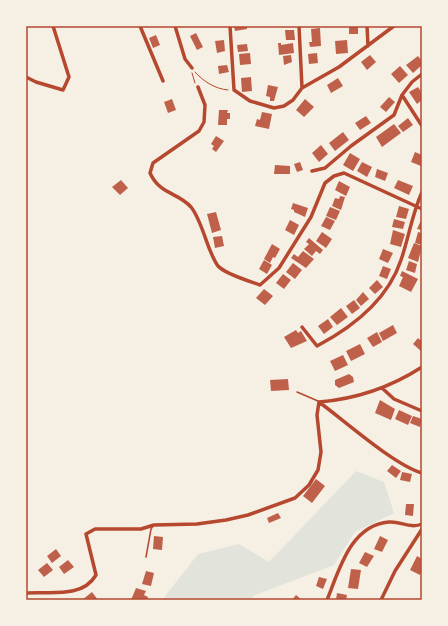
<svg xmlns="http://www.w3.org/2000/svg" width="448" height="626" font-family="'Alegreya Sans',sans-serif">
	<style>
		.green { fill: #e2e4dc }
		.building { fill: #bf614a }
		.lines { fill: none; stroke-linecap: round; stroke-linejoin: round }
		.path { stroke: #b5482f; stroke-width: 1 }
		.service { stroke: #b5482f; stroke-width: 1.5 }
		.minor { stroke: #b5482f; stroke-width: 3.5 }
		.neatline { fill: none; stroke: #b5482f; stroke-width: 1.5 }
	</style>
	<rect width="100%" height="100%" fill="#f6efe4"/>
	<!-- green -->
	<path class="green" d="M356 471 384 482 394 513 355 532 334 565 253 596V600H162L198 554 239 544 269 562Z"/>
	<!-- building -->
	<path class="building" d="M234 26H247V29L235 31Z
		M349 26H358V34H349Z
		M320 28 321 46 310 47 309 42H312L311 29Z
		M285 30H294L295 40H286Z
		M196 33 203 47 197 50 190 36Z
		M156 35 160 45 153 48 149 38Z
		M224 40 225 51 217 53 215 41Z
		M347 40 348 53 336 54 335 41Z
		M278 43H281V45L293 43 294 53 279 55Z
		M247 44 248 51 238 52 237 45Z
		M250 53 251 64 240 65 239 54Z
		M317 53 318 63 309 64 308 54Z
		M291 55 292 62 284 65 283 56Z
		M370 55 376 62 367 70 361 62Z
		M418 56 422 61V65L413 73 406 65Z
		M227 65 229 72 219 74 218 66Z
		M400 66 408 75 399 83 391 74Z
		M251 77 252 91 242 92 241 78Z
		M338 78 343 86 331 93 327 85Z
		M268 85 278 87 274 101H270V97L266 96Z
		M418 87 422 93V100L417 104 409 92Z
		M389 97 395 102 386 112 380 107Z
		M172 99 176 110 168 113 164 102Z
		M305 99 314 107 304 117 296 110Z
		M219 110H228L227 113H230V119H227V125H218Z
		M262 112 272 114 269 129 255 126 257 119 260 120Z
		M366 116 371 123 360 130 355 123Z
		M408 118 413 125 403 132 398 126Z
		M394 124 401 133 382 147 376 137Z
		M343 132 349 140 335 151 329 143Z
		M216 136 224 141 216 152 212 149 214 146 211 144Z
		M321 145 328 154 319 162 312 153Z
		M415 152 422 155 421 166 411 162Z
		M350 153 360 159 353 171 343 165Z
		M300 162 303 170 297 172 294 164Z
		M362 162 372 167 367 177 357 171Z
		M275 165 290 166V174H274Z
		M377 169 388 173 385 181 375 177Z
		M121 180 128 188 120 195 112 187Z
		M398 180 413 186 409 195 394 188Z
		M339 181 350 187 346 196 335 190Z
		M340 196 345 197 341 210 332 206 335 198 339 199Z
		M293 203 308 208 305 217 294 212V210L291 209Z
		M399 206 409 209 406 219 396 217Z
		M330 207 340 211 336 220 326 216Z
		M216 212 221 230 212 233 207 214Z
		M326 217 335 221 330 230 321 226Z
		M422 218V230L417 229Z
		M394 219 405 222 403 229 392 227Z
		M290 220 299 225 294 235 285 230Z
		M393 230 405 234 401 247 390 244Z
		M322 232 332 239 326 248 316 241Z
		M418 232 422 233V245L415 243Z
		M222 236 224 246 215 248 213 237Z
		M309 238 323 250 320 254 316 251 312 256 304 249 309 244 306 242Z
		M414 243 422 246 418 262 408 258Z
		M272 244 280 249 275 258 273 257 270 263 264 259Z
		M383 249 393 253 388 263 379 259Z
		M303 251 314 259 306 268 291 258 294 254 298 257Z
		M264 260 272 265 267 274 259 269Z
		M409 261 417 264 415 273 406 270Z
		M293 263 302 270 295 279 286 272Z
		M383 266 391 269 387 279 379 276Z
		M402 271 418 279 411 292 399 286 403 277 400 276Z
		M283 274 291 280 284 289 276 283Z
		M377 280 383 287 375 294 369 288Z
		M264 289 273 296 265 305 256 298Z
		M363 292 369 299 361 306 356 300Z
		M354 300 360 308 352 314 346 306Z
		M341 308 348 317 337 325 330 317Z
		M328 319 333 327 324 334 318 326Z
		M393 325 397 333 383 341 379 333Z
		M296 330 298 333 301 331 307 341 291 348 284 337Z
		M377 332 382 342 373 347 367 338Z
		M418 338 420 340 422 338V352L413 344Z
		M360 344 365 354 351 361 346 351Z
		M343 355 348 365 335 371 330 361Z
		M349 374 353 377 354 382 339 388 335 385V380Z
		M288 379 289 390 271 391 270 380Z
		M380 400 395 409 391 420 375 413Z
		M399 410 412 416 408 425 395 419Z
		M413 416 422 419 420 427 410 423Z
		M392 465 401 471 396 478 387 471Z
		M402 472 412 474 410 482 400 480Z
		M316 479 325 486 312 503 303 496Z
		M406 504H414L413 516 405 515Z
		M278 513 281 518 269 523 267 518Z
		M154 536 163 537 162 550 153 549Z
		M380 536 388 540 382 552 374 549Z
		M56 549 61 556 52 563 47 556Z
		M365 552 374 556 367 567 359 563Z
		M417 556 422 559V570L420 575 410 570Z
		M68 560 74 567 64 574 59 567Z
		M47 563 53 570 44 577 38 570Z
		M351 569 361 570 358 589 348 588Z
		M146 571 154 573 151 586 142 584Z
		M319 577 327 579 323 589 316 586Z
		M136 588 146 591 144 595 148 597 147 600H131Z
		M92 592 98 600H82Z
		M337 593 347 595 346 600H336Z
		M296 595 302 600H292Z"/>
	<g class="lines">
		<!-- path -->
		<path class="path" d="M195 72C203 81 215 89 228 90
			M192 73 195 83"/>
		<!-- service -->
		<path class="service" d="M297 392 318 401
			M146 557 151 529 153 526"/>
		<!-- minor -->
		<path class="minor" d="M140 26 163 81
			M175 26 185 59 192 68
			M230 26 234 90 250 101 274 108 284 106 293 100 302 88 339 67 394 26
			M299 26 302 88
			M367 26 368 46
			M26 77 36 82 63 90 69 77 53 26
			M198 87 205 105 204 122 199 131 153 163 150 173C160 195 178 192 191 207 203 222 207 251 218 266 225 274 249 281 260 285L279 268 311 217 325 183 334 176 344 173 422 209
			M402 95 422 126
			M312 171 325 168 351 146 394 115 402 95 412 82 422 74
			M302 327 317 346C353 327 388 299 401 260 409 237 412 214 422 192
			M382 388 394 399 422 411
			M319 402C345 421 394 465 422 473
			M319 402C356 399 391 387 422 367
			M26 593C49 591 82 599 96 575L86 534 95 529H141L154 525 197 524 226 520 248 515 295 498 309 485 318 470 321 452 317 415 319 402
			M327 600C339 571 350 525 389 522 401 521 410 529 422 524
			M381 600 395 571 422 529"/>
	</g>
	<!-- border -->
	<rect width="448" height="626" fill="none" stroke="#f6efe4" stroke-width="54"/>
	<rect x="27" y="27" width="394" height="572" class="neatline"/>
</svg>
